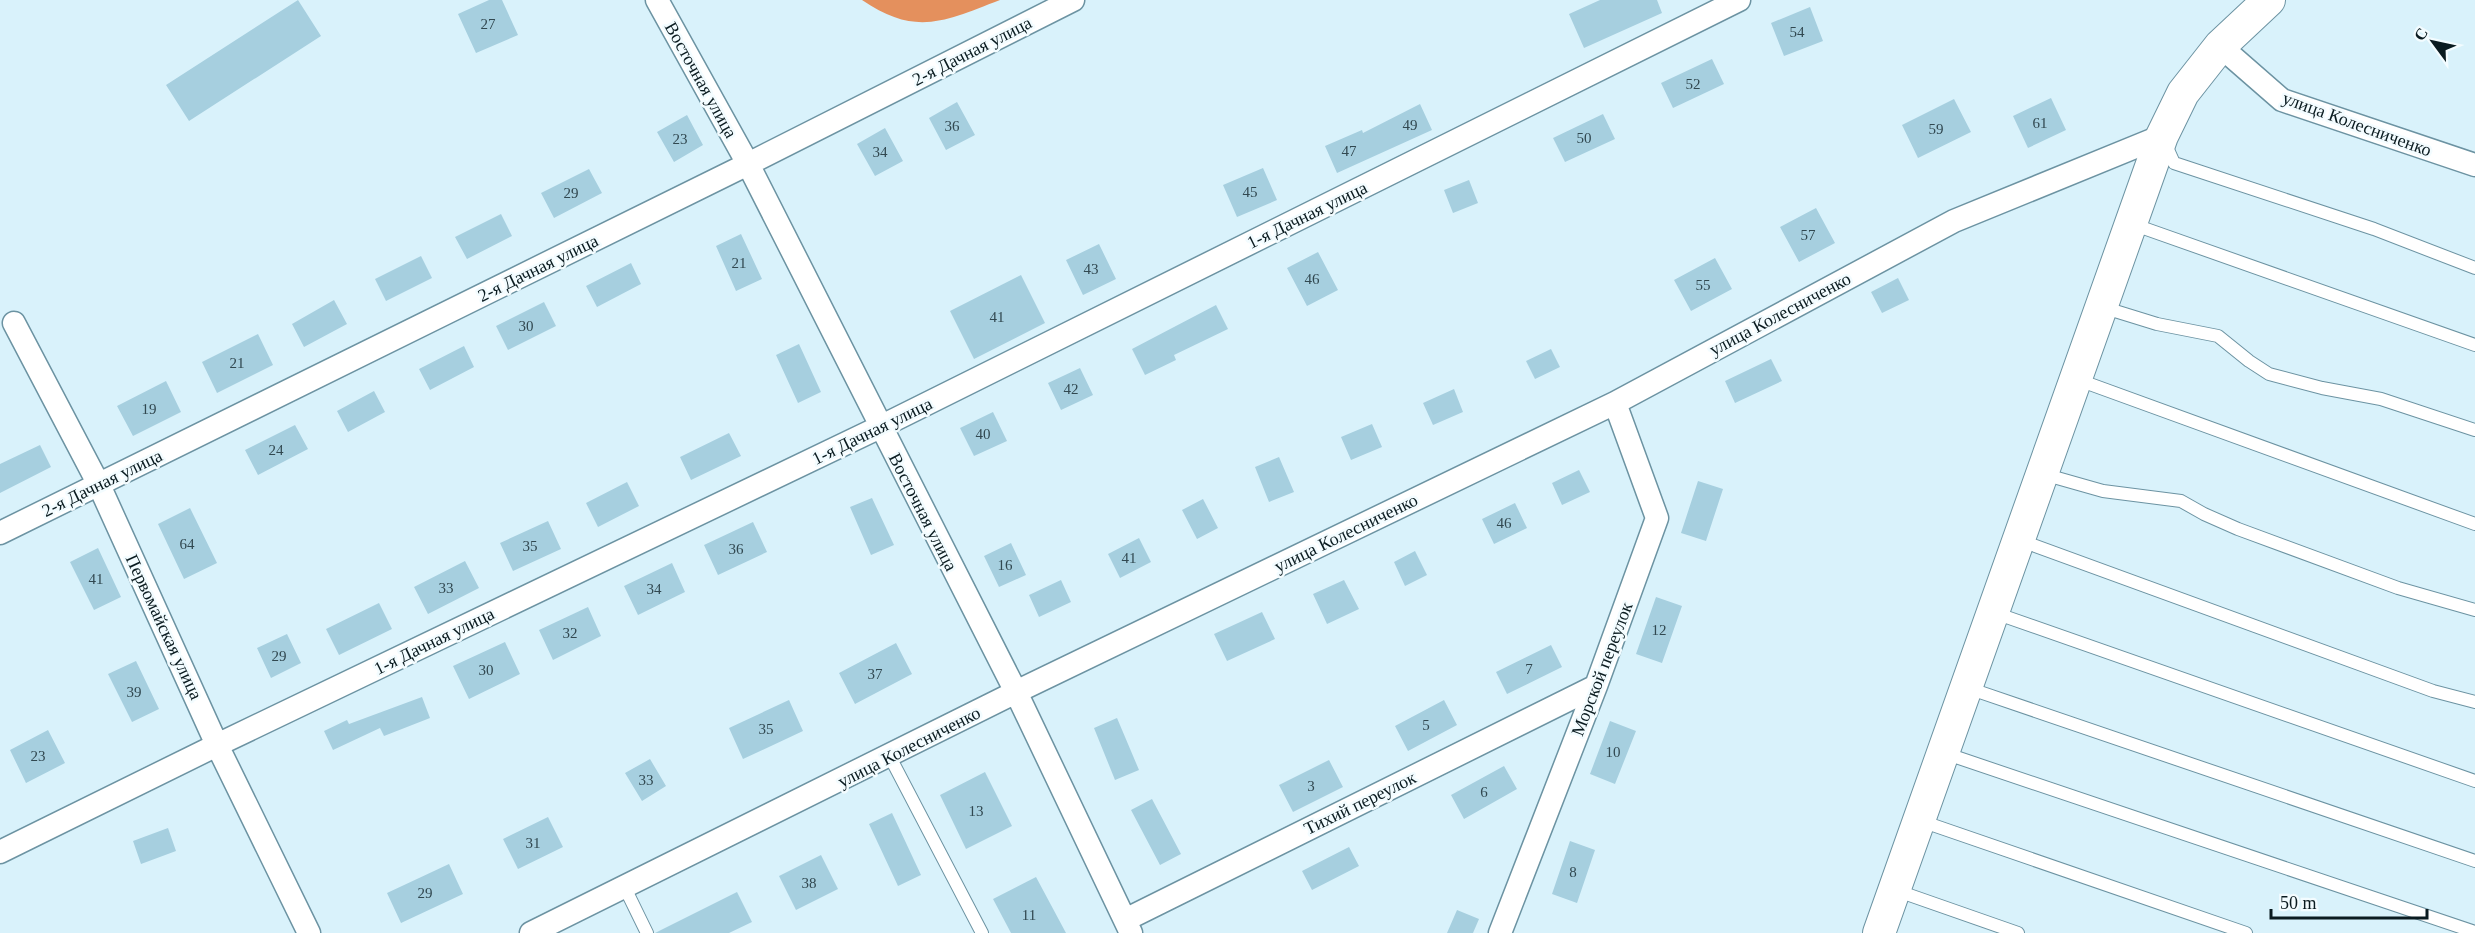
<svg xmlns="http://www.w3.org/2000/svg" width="2475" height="933" font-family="'Times New Roman',serif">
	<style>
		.forest { fill: #e4905d }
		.building { fill: #a6cfdf }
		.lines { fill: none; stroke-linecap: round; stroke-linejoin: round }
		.lane-casing { stroke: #6c93a2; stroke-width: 14 }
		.street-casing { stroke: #6c93a2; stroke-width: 25 }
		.secondary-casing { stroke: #6c93a2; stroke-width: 34 }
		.lane { stroke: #fff; stroke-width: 12 }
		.street { stroke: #fff; stroke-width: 22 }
		.secondary { stroke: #fff; stroke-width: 32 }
		.labels { text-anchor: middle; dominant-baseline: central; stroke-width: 5; stroke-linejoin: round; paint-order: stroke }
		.number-label { font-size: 15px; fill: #314850 }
		.street-label { font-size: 18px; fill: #0a1b20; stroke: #f3fcff }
	</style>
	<rect width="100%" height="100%" fill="#d9f2fb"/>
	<!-- forest -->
	<path class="forest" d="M862 0H1000C945 21 916 37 862 0Z"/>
	<!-- building -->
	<path class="building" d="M298 0 321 36 189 121 166 85Z
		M489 0H502L518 35 476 53 458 14Z
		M1600 0H1657L1662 13 1584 48 1569 14Z
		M1810 7 1823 41 1784 56 1771 23Z
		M1712 59 1724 84 1673 108 1661 83Z
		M2051 98 2066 130 2028 148 2013 116Z
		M1954 99 1971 132 1918 158 1902 125Z
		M957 102 975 135 946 150 929 118Z
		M1420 104 1432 130 1337 173 1325 146 1362 130 1363 133Z
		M1603 114 1615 139 1565 162 1553 138Z
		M687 115 703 145 674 162 657 132Z
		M885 128 903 161 875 176 857 144Z
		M1263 168 1277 200 1237 217 1223 185Z
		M589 169 602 193 554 218 541 193Z
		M1469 180 1478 203 1453 213 1444 190Z
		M1816 208 1835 243 1799 262 1780 227Z
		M501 214 512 236 467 259 455 237Z
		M741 234 762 279 736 291 716 246Z
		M1099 244 1116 279 1083 295 1066 260Z
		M1318 252 1338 290 1307 306 1287 268Z
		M421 256 432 278 386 301 375 279Z
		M1715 258 1732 289 1691 311 1674 280Z
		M631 263 641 284 597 307 586 286Z
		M1021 275 1045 323 974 359 950 311Z
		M1898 278 1909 300 1882 313 1871 292Z
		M334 300 347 324 304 347 292 324Z
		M544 302 556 326 508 350 496 326Z
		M1216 305 1228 329 1174 355 1176 360 1145 375 1132 349Z
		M258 334 273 365 217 393 202 362Z
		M799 344 821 392 798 403 776 355Z
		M464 346 474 367 430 390 419 369Z
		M1551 349 1560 367 1535 379 1526 361Z
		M1771 359 1782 381 1735 403 1725 381Z
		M1080 368 1093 395 1061 410 1048 383Z
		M166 381 181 412 133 436 117 406Z
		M1454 389 1463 412 1433 425 1423 403Z
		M374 391 385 412 348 432 337 411Z
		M993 412 1007 441 974 456 960 428Z
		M1372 424 1382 447 1351 460 1341 437Z
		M295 425 308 449 258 475 245 450Z
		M729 433 741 456 691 480 680 457Z
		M40 445 51 467 0 493V464Z
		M1279 457 1294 492 1269 502 1255 467Z
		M1579 470 1590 492 1562 505 1552 483Z
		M1698 481 1723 489 1706 541 1681 533Z
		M627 482 639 506 598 527 586 503Z
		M872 498 894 545 871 555 850 507Z
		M1203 499 1218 528 1197 539 1182 510Z
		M1515 503 1527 528 1494 544 1482 519Z
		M190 508 217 563 184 579 158 524Z
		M548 521 561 549 513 571 500 543Z
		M753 522 767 552 718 575 704 545Z
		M1139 538 1151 562 1120 578 1108 554Z
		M1011 543 1026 575 999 587 984 556Z
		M98 548 121 597 94 610 70 562Z
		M1415 551 1427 575 1405 586 1394 562Z
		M465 561 479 588 428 614 414 587Z
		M672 563 685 592 638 615 624 586Z
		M1061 580 1071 602 1039 617 1029 595Z
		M1344 580 1359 609 1327 624 1313 594Z
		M1656 597 1682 606 1662 663 1636 654Z
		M379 603 392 629 339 655 326 629Z
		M588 607 601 636 553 660 539 630Z
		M1262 612 1275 639 1227 661 1214 634Z
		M287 634 301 663 271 678 257 648Z
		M505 642 520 674 469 699 453 666Z
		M896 643 912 674 855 704 839 673Z
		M1551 645 1562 667 1507 694 1496 672Z
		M136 661 159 709 132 722 108 674Z
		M422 697 430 718 384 736 380 728 333 750 324 731 347 720 349 724Z
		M789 700 803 731 743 759 729 728Z
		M1444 700 1457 725 1408 751 1395 726Z
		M1117 718 1139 770 1115 780 1094 728Z
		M1610 721 1636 731 1615 784 1590 774Z
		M48 730 65 763 26 783 10 750Z
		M650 759 666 786 642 801 625 773Z
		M1329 760 1343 787 1293 812 1279 785Z
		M1504 766 1517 789 1464 819 1451 795Z
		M985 772 1012 826 966 849 940 795Z
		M1152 799 1181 854 1160 865 1131 810Z
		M892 813 921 875 898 886 869 824Z
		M548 817 563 847 518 869 503 839Z
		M168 828 176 851 141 864 133 841Z
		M1570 841 1595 850 1577 903 1552 894Z
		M1349 847 1359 866 1312 890 1302 871Z
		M821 855 838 889 796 910 779 876Z
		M449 864 463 894 401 923 387 893Z
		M1036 877 1066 933H1011L993 899Z
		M737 892 752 922 729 933H655Z
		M1457 910 1479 919 1473 933H1447Z"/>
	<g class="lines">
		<!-- lane casing -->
		<g class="lane-casing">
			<path id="lane" d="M2165 143 2174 163 2374 229 2475 268
				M2132 224 2475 345
				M2102 307 2157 324 2218 336 2249 361 2269 374 2322 388 2381 399 2475 430
				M2076 379 2475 524
				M2043 474 2103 491 2181 501 2204 514 2238 529 2398 588 2475 610
				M2019 540 2433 691 2475 702
				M1995 613 2475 781
				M1968 688 2475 861
				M1944 753 2475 932
				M890 757 982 933
				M1921 821 2246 933
				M625 888 647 933
				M1895 890 2018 933"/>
		</g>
		<!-- street casing -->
		<g class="street-casing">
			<path id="street" d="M657 0 748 164 1016 692 1131 933
				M2220 46 2282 100 2475 165
				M14 323 99 485 217 745 309 933
				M0 533 748 164 1073 0
				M0 852 217 745 880 427 1739 0
				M1125 920 1596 686
				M531 933 1016 692 1615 403 1954 221 2162 136
				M1500 933 1596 686 1657 518 1615 403"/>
		</g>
		<!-- secondary casing -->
		<g class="secondary-casing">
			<path id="secondary" d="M1879 933 2162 136 2183 93 2220 46 2269 0"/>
		</g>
		<!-- lane -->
		<use href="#lane" class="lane"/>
		<!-- street -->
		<use href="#street" class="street"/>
		<!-- secondary -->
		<use href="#secondary" class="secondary"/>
	</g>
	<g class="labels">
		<!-- number labels -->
		<g class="number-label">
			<text x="488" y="24">27</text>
			<text x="1797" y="32">54</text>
			<text x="1693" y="84">52</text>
			<text x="2040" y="123">61</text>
			<text x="1410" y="125">49</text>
			<text x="952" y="126">36</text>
			<text x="1936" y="129">59</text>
			<text x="1584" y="138">50</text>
			<text x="680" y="139">23</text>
			<text x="1349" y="151">47</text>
			<text x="880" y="152">34</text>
			<text x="1250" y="192">45</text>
			<text x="571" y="193">29</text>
			<text x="1808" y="235">57</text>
			<text x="739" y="263">21</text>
			<text x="1091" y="269">43</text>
			<text x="1312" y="279">46</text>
			<text x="1703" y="285">55</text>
			<text x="997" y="317">41</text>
			<text x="526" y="326">30</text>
			<text x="237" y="363">21</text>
			<text x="1071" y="389">42</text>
			<text x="149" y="409">19</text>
			<text x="983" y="434">40</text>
			<text x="276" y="450">24</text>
			<text x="1504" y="523">46</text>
			<text x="187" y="544">64</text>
			<text x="530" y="546">35</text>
			<text x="736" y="549">36</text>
			<text x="1129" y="558">41</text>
			<text x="1005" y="565">16</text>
			<text x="96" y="579">41</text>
			<text x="446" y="588">33</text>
			<text x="654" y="589">34</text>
			<text x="1659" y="630">12</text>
			<text x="570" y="633">32</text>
			<text x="279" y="656">29</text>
			<text x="1529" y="669">7</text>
			<text x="486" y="670">30</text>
			<text x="875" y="674">37</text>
			<text x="134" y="692">39</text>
			<text x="1426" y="725">5</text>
			<text x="766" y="729">35</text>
			<text x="1613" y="752">10</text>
			<text x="38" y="756">23</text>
			<text x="646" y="780">33</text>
			<text x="1311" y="786">3</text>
			<text x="1484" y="792">6</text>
			<text x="976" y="811">13</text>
			<text x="533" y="843">31</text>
			<text x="1573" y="872">8</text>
			<text x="809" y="883">38</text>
			<text x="425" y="893">29</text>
			<text x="1029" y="915">11</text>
		</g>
		<!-- street labels -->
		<g class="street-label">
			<text transform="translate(972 51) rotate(-27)">2-я Дачная улица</text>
			<text transform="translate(701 80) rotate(61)">Восточная улица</text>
			<text transform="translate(2357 124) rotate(20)">улица Колесниченко</text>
			<text transform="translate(1307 215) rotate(-26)">1-я Дачная улица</text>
			<text transform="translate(538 268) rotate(-26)">2-я Дачная улица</text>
			<text transform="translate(1780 314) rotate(-28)">улица Колесниченко</text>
			<text transform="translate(872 431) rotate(-26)">1-я Дачная улица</text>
			<text transform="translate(102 483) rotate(-26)">2-я Дачная улица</text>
			<text transform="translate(923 512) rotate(63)">Восточная улица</text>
			<text transform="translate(1346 533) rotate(-26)">улица Колесниченко</text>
			<text transform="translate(164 627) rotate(65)">Первомайская улица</text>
			<text transform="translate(434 641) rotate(-26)">1-я Дачная улица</text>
			<text transform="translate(1602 669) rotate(-69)">Морской переулок</text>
			<text transform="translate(909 747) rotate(-27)">улица Колесниченко</text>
			<text transform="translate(1360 803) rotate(-26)">Тихий переулок</text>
		</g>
	</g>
	<!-- north arrow -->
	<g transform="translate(2433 42) rotate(303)" stroke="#f3fcff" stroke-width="4.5" paint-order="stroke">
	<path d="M0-4.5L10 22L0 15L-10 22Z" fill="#0a1b20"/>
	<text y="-9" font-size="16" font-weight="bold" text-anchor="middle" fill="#0a1b20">С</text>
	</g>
	<!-- scale -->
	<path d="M2271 909v9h156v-9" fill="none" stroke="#0a1b20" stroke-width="3"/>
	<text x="2280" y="909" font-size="18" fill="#0a1b20" stroke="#f3fcff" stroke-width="4.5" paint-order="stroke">50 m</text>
</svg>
